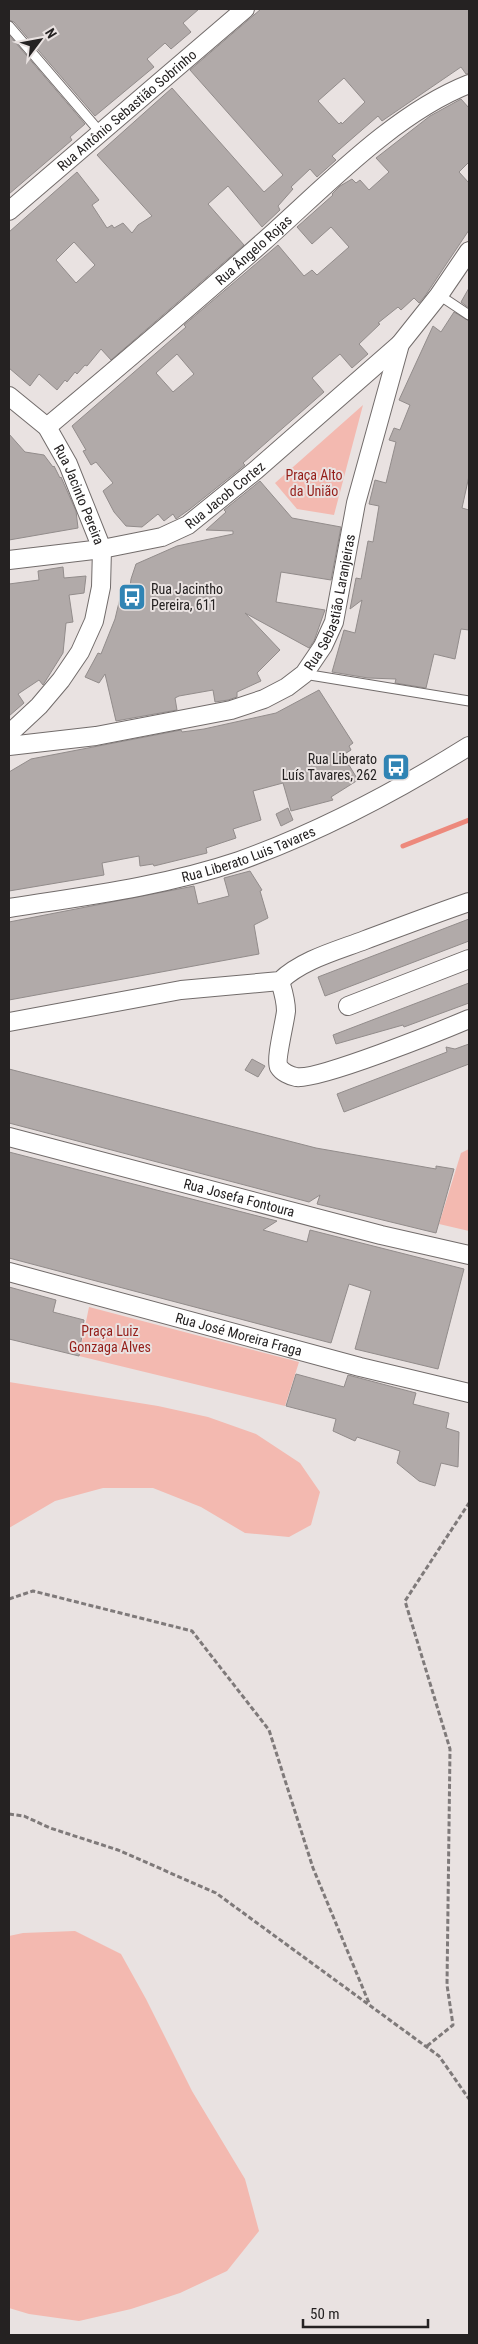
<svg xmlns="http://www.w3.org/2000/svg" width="478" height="2344" font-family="'Roboto Condensed',sans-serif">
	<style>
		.green { fill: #f3b9b0 }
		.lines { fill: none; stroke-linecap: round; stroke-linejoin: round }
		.stream { stroke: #ed897c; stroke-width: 5 }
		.building { fill: #b1aaa9; stroke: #928c8b; fill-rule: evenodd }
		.service-casing { stroke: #726c6b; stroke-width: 11 }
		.minor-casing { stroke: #726c6b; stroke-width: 20 }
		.path { stroke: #7f7a7a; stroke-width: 3; stroke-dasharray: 5 2.5; stroke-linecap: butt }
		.service { stroke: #fff; stroke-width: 9 }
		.minor { stroke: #fff; stroke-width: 18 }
		.labels { text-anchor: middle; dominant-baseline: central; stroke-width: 4; stroke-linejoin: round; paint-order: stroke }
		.street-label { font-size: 14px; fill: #252222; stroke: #e9e2e1 }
		.park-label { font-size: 14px; fill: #951e19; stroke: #e9e2e1 }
		.poi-label { font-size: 14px; fill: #252222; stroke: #e9e2e1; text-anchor: start }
	</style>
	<rect width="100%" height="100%" fill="#e9e2e1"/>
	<!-- green -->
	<path class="green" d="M363 405 334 515 297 509 275 483Z
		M469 1149V1231L439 1224 461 1153Z
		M89 1307 299 1362 285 1406 79 1356Z
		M9 1382 158 1406 208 1417 256 1434 300 1463 320 1492 311 1525 289 1537 245 1533 201 1507 153 1488H103L55 1501 9 1528Z
		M75 1931 121 1954 146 1999 192 2091 245 2179 259 2231 227 2271 180 2293 131 2309 79 2321 29 2314 9 2308V1936L23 1933Z"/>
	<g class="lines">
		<!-- stream -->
		<path class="stream" d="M403 846 469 820"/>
	</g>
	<!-- building -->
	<path class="building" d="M9 9H199L183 23 191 32 171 49 165 43 147 59 154 67 95 116 14 22 9 20Z
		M261 9H469V73L466 74 461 67 382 121 378 116 332 156 336 160 317 177 310 169 291 187 293 189 278 206 280 210 262 227 228 186 208 204 244 245 111 360 101 349 87 366 85 365 77 374 75 372 67 382 65 380 57 390 39 374 30 386 9 368V232L77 172 99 200 92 205 107 228 112 225 114 228 123 223 132 233 138 225 152 216 97 155 172 88 264 192 283 175 190 70ZM344 78 365 102 342 124 341 122 339 124 318 101ZM74 242 95 265 76 283 56 260Z
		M9 35 85 124 70 137 72 140 9 194Z
		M461 99 469 108V162L459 172 469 183V230L425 296 419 303 414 298 401 310 398 307 378 323 380 324 359 344 368 354 352 368 340 354 312 378 324 392 243 463 245 465 190 509 176 519 173 514 164 521 158 514 142 527 126 526 114 512 103 491 113 483 96 462 91 465 83 451 86 450 72 426 186 327 184 325 278 245 304 276 312 270 317 275 349 247 331 227 312 244 297 227 333 195 332 194 340 186 352 179 356 183 360 180 369 190 389 172 376 158 430 116ZM177 354 194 374 173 392 156 373Z
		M469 288V308L461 302Z
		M454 312 469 321V476L462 508 469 510V630L461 629 455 659 434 654 426 688 395 683 396 679 368 678 332 672 344 630 355 633 362 600 350 609 356 578 361 579 368 541 373 542 379 506 369 504 375 480 386 483 396 442 389 440 394 428 400 430 410 405 399 400 433 326 441 332Z
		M9 434 25 452 44 455 53 467 54 466 60 478 61 477 76 511 78 528 9 540Z
		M260 481 292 518 341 527 331 580 281 572 276 602 325 610 314 641 309 648 245 613 280 650 257 673 261 681 237 692V697L228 700 215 702 213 690 179 696 175 698 177 710 116 721 105 674 99 683 85 677 98 653 101 654 115 619 121 594 129 595 131 579 136 564 177 546 233 534V531L206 530 226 512 224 510Z
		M63 567 64 578 86 576 84 593 69 595 73 622 66 623 63 653 43 685 39 680 18 694 24 703 9 716V584L39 580 38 571Z
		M319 690 353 743 349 746 351 750 343 755 358 780 331 797 333 800 291 811 283 783 253 791 261 820 233 829 236 838 206 848 207 853 154 866 153 864 140 866 139 856 102 863 104 875 9 891V772L31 759 181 730 182 732 204 729 276 713Z
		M288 808 293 820 281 826 276 814Z
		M250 871 262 890 260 891 268 918 254 925 259 954 9 1000V922L194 886 198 904 229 896 224 878Z
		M469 919V941L325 996 318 977Z
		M469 983V1003L404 1027 403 1025 336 1044 333 1035Z
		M469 1044V1064L344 1112 337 1094 447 1052 446 1047 455 1049Z
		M252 1059 265 1066 258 1077 245 1070Z
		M9 1069 316 1148 436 1169V1166L454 1169 436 1233 317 1204 320 1195 309 1202 9 1123Z
		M9 1152 277 1221 263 1230 300 1240 307 1242 310 1230 464 1269 438 1369 355 1349 371 1291 349 1284 331 1343 9 1258Z
		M9 1287 56 1300 53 1312 84 1320 79 1356 9 1339Z
		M296 1374 344 1387 348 1375 416 1393 413 1404 449 1413 446 1428 459 1432 458 1467 441 1463 435 1486 419 1481 397 1463 400 1451 357 1437 355 1441 333 1431 336 1419 286 1406Z"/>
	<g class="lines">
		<!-- service casing -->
		<g class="service-casing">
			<path id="service" d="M9 26 100 132
				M439 295 469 315
				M304 674 469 701"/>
		</g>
		<!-- minor casing -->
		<g class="minor-casing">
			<g id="minor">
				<path id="s1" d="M9 211 245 9"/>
				<path id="s2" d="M9 396 47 427 68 464 102 549 101 587 94 621 80 652 61 680 39 706 9 734"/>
				<path id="s3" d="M47 427C120 366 192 305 263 242 324 188 393 114 469 84"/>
				<path id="s4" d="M9 560 102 549 162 537 188 525 256 470 400 344"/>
				<path id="s5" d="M9 746 96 736 231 710 264 699 287 687 304 674 323 646 334 622 356 503 400 344 439 295 469 251"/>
				<path id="s6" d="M9 908C86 896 165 886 239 861 320 832 397 791 469 746"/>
				<path d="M280 981C283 991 286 1000 286 1011 285 1022 275 1060 279 1067 282 1072 290 1076 296 1077 317 1081 443 1030 469 1019"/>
				<path d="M348 1006 469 959"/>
				<path d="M9 1022 181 990 280 981C302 960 336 951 365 940 400 927 434 914 469 902"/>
				<path id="s7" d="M9 1137 381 1235 469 1255"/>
				<path id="s8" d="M9 1272 360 1367 469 1393"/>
			</g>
		</g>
		<!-- path -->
		<path class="path" d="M9 1599 33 1591 192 1631 269 1730 313 1868 369 2003
			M9 1814 24 1816 50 1828 118 1850 216 1893 439 2056 469 2099
			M427 2046 453 2025 447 1985 450 1749 405 1601 469 1503"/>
		<!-- service -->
		<use href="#service" class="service"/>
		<!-- minor -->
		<use href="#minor" class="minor"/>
	</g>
	<!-- icons -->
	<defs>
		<g id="bus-square" transform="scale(1.4375)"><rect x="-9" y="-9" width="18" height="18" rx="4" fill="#3084b4" stroke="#e9e2e1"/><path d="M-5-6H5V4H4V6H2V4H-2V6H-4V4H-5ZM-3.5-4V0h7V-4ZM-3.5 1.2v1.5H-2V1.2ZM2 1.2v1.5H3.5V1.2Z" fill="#fff"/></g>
	</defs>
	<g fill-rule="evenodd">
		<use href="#bus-square" x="132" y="597"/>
		<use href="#bus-square" x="396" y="767"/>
	</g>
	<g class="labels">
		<!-- street labels -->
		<g class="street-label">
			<text stroke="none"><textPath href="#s1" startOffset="155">Rua Antônio Sebastião Sobrinho</textPath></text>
			<text stroke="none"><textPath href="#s3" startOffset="272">Rua Ângelo Rojas</textPath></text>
			<text stroke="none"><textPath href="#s4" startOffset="231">Rua Jacob Cortez</textPath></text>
			<text stroke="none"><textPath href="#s2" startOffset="124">Rua Jacinto Pereira</textPath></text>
			<text stroke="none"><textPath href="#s5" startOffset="385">Rua Sebastião Laranjeiras</textPath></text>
			<text stroke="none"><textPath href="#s6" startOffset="246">Rua Liberato Luis Tavares</textPath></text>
			<text stroke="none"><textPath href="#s7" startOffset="238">Rua Josefa Fontoura</textPath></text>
			<text stroke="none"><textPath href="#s8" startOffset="238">Rua José Moreira Fraga</textPath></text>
		</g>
		<!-- park labels -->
		<g class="park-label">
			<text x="314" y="475">Praça Alto<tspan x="314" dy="16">da União</tspan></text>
			<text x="110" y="1331">Praça Luiz<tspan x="110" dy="16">Gonzaga Alves</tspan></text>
		</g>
		<!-- poi labels -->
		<g class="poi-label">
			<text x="151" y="589">Rua Jacintho<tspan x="151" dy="16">Pereira, 611</tspan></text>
			<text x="377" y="759" text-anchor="end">Rua Liberato<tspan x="377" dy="16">Luís Tavares, 262</tspan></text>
		</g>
	</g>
	<!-- border -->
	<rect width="478" height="2344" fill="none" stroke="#252222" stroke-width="20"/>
	<!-- north arrow -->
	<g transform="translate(40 40) rotate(58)" stroke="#e9e2e1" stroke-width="4" paint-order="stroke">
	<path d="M0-4L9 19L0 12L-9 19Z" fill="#252222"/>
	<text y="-8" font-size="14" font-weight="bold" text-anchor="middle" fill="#252222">N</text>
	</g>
	<!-- scale -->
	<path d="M303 2319v8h125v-8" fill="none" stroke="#252222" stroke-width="2.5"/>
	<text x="310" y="2319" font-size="15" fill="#252222" stroke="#e9e2e1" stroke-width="4" paint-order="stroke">50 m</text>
</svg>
